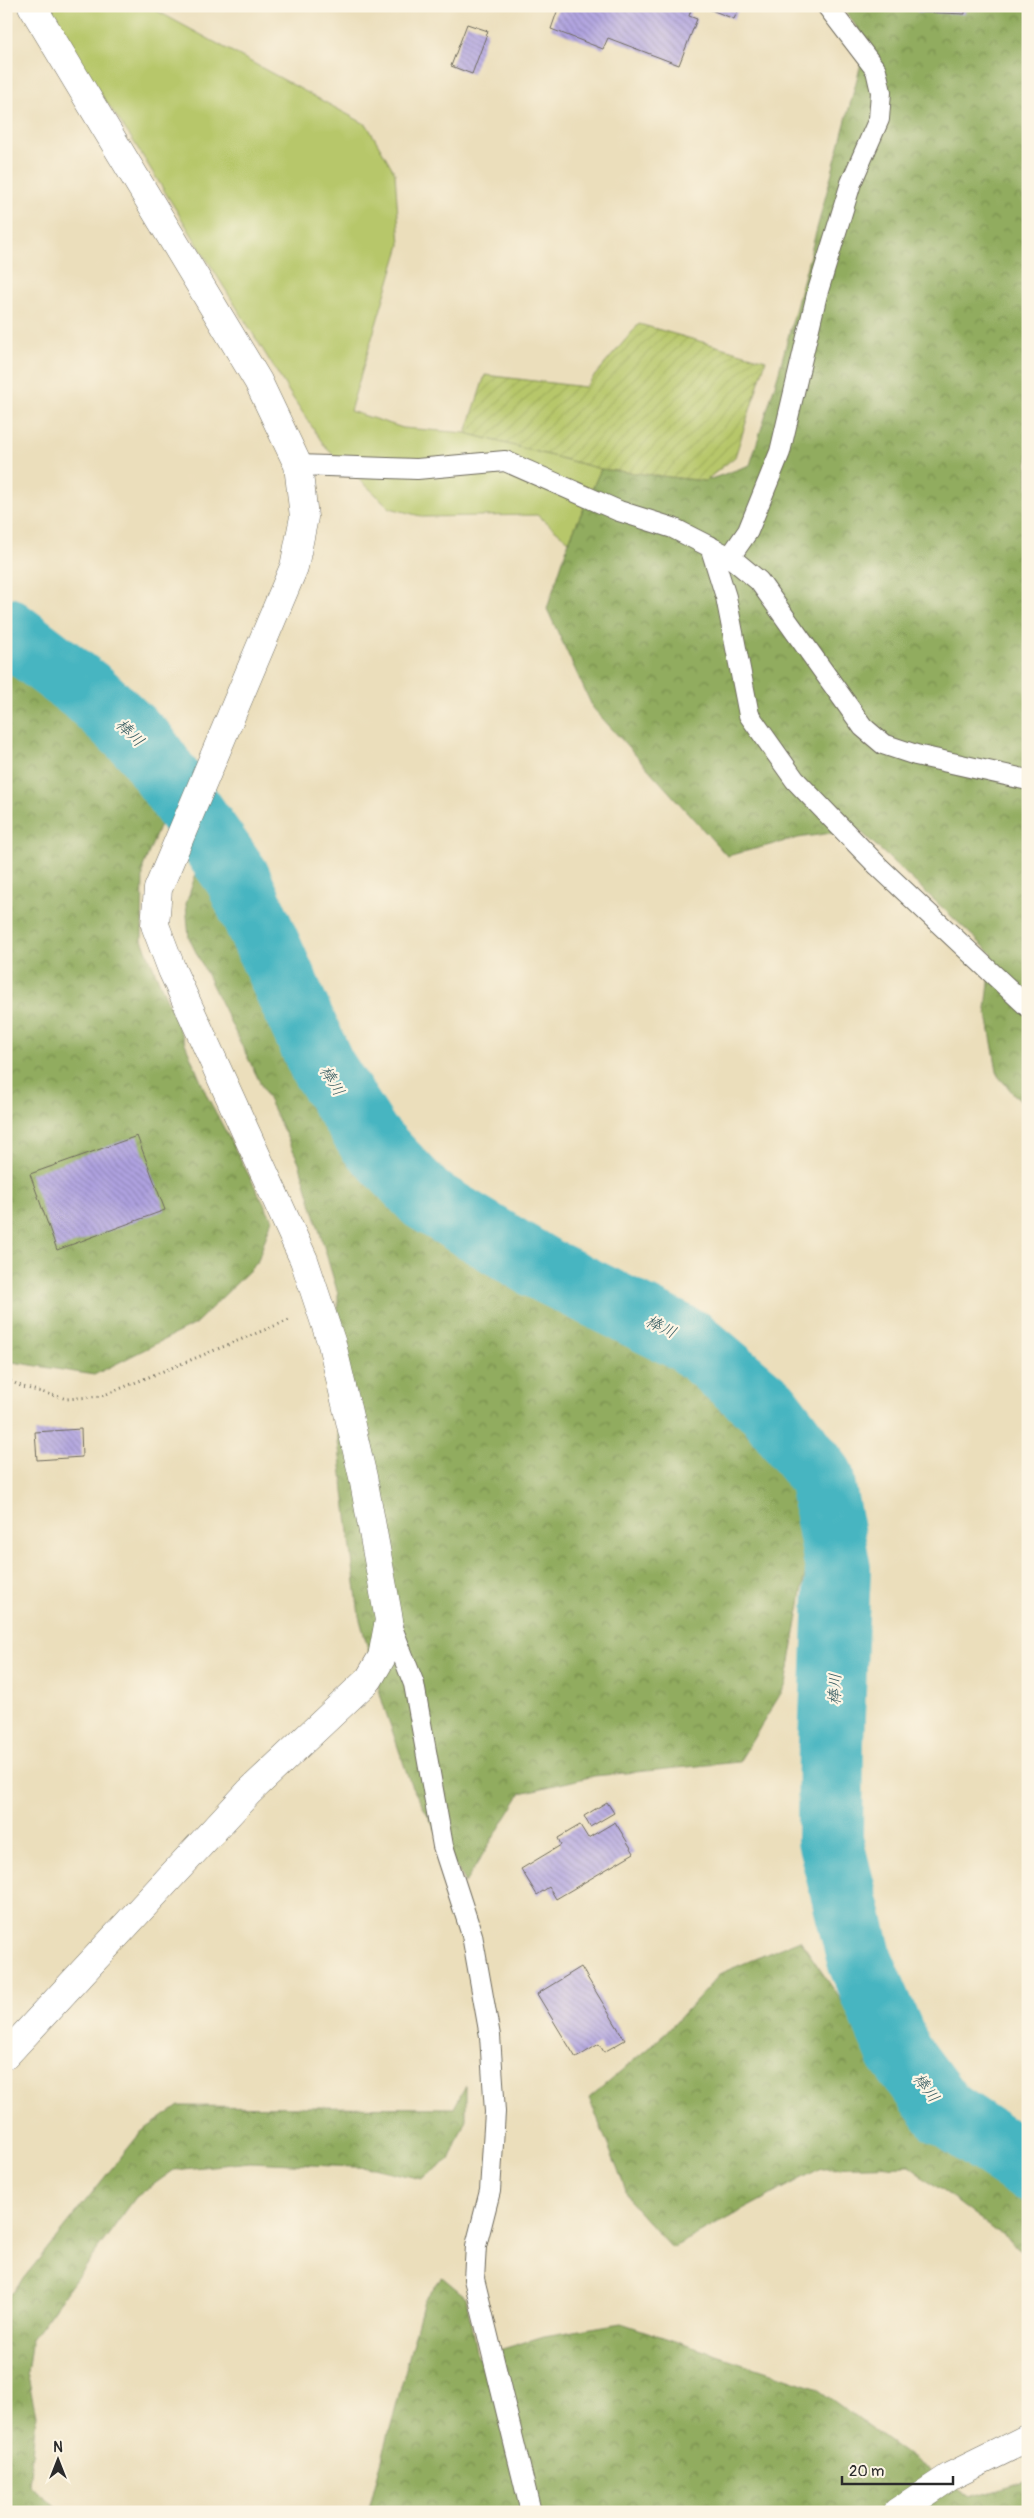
<svg xmlns="http://www.w3.org/2000/svg" width="1034" height="2518" font-family="Pangolin,'Klee One',sans-serif">
	<style>
		.green { fill: #b7c76a; stroke: #71794a }
		.forest { fill: url(#forest-crowns); stroke: #5e6c44 }
		.garden { fill: url(#garden-furrows); stroke: #71794a }
		.lines { fill: none; stroke-linecap: round; stroke-linejoin: round }
		.river { stroke: #47b5c1; stroke-width: 66 }
		.building { fill: url(#building-back-hatch) }
		.lane-casing { stroke: #6e6a5d; stroke-width: 22 }
		.street-casing { stroke: #6e6a5d; stroke-width: 29 }
		.secondary-casing { stroke: #6e6a5d; stroke-width: 29 }
		.path { stroke: #6e6a5d; stroke-width: 3; stroke-dasharray: 1 4; stroke-linecap: butt }
		.lane { stroke: #fff; stroke-width: 20 }
		.street { stroke: #fff; stroke-width: 28 }
		.secondary { stroke: #fff; stroke-width: 28 }
		.labels { text-anchor: middle; dominant-baseline: central; stroke-width: 4.5; stroke-linejoin: round; paint-order: stroke }
		.water-label { font-size: 16px; font-style: italic; fill: #355b60; stroke: #fcf5e5 }
	</style>
	<defs>
		<pattern id="forest-crowns" width="20" height="18" patternUnits="userSpaceOnUse" patternTransform="scale(1.25)"><rect width="20" height="18" fill="#91ac5e"/><path d="M2 6a3 3 0 1 1 6 0M12 15a3 3 0 1 1 6 0" fill="none" stroke="#778c4e"/></pattern>
		<pattern id="garden-furrows" width="10" height="10" patternUnits="userSpaceOnUse" patternTransform="scale(1.25)"><rect width="10" height="10" fill="#b7c76a"/><path d="M-1 1l2-2M0 10L10 0M9 11l2-2" fill="none" stroke="#9eab5c"/></pattern>
		<pattern id="building-back-hatch" width="6" height="6" patternUnits="userSpaceOnUse" patternTransform="scale(1.25)"><rect width="6" height="6" fill="#afa2e0"/><path d="M-1 5l2 2M0 0l6 6M5-1l2 2" fill="none" stroke="#8f84b6"/></pattern>
	</defs>
	<rect width="100%" height="100%" fill="#fcf5e5"/>
	<filter id="ink" filterUnits="userSpaceOnUse"><feTurbulence type="fractalNoise" baseFrequency=".02" numOctaves="2"/><feDisplacementMap in="SourceGraphic" scale="10" xChannelSelector="R" yChannelSelector="G"/><feConvolveMatrix kernelMatrix="1 2 1 2 8 2 1 2 1" color-interpolation-filters="sRGB"/></filter>
	<filter id="wash" filterUnits="userSpaceOnUse"><feTurbulence type="fractalNoise" baseFrequency=".0096" numOctaves="4" result="noise"/><feDisplacementMap in="SourceGraphic" scale="20" xChannelSelector="R" yChannelSelector="G"/><feGaussianBlur stdDeviation="1.12" result="paint"/><feColorMatrix in="noise" values="0 0 0 0 0 0 0 0 0 0 0 0 0 0 0 0 0 1.4 0 .05"/><feComposite in="paint" operator="in"/></filter>
	<g filter="url(#wash)">
		<rect width="100%" height="100%" fill="#ebdebb"/>
		<!-- green -->
		<path class="green" d="M40 6H148L367 125 395 173 400 245 350 411 403 428 466 433 601 469 569 541 537 515 424 517 390 508 326 448 291 395 134 142Z"/>
		<!-- forest -->
		<path class="forest" d="M841 6H1028V1110L998 1076 986 1009 992 954 858 829 798 838 727 856 593 708 547 609 569 541 601 469 705 481 750 465 778 375 867 41Z
			M6 615 157 732 186 760 143 867 142 940 207 1096 272 1219 257 1263 195 1324 94 1375 6 1361Z
			M211 858 230 889 304 1054 348 1132 408 1202 492 1259 677 1354 738 1401 795 1469 808 1558 786 1685 739 1762 594 1776 521 1793 465 1883 411 1785 383 1704 359 1616 338 1441V1294L299 1162 189 938 186 904 200 861Z
			M800 1940 923 2120 973 2163 1028 2201V2255L909 2166 821 2168 672 2248 631 2203 589 2098 666 2033 721 1973Z
			M466 2085V2119L449 2160 421 2179 374 2168 250 2162 174 2170 136 2197 32 2339 27 2372 36 2415 29 2486 62 2512H6V2300L141 2132 179 2106 454 2108Z
			M442 2277 466 2297 477 2357 544 2336 621 2323 816 2388 920 2464 970 2497 1028 2480V2512H368L424 2300Z"/>
		<!-- garden -->
		<path class="garden" d="M639 324 766 360 735 457 705 481 601 469 466 433 485 375 585 387Z"/>
		<g class="lines">
			<!-- river -->
			<path class="river" d="M6 630 90 694 145 746 237 877 322 1066 369 1139 426 1199 541 1268 691 1342 768 1407 821 1477 838 1569 831 1742 830 1840 860 1960 899 2052 943 2111 1028 2168"/>
		</g>
		<g id="blocks">
			<!-- building -->
			<path class="building" d="M559 6H692L689 16 697 19 679 65 608 38 603 49 551 29Z
				M710 6H740L734 19 709 9Z
				M918 6H965V14L917 12Z
				M467 24 488 31 472 74 451 66Z
				M137 1136 165 1210 57 1250 30 1174Z
				M81 1429 82 1457 37 1460 35 1432Z
				M607 1802 614 1813 590 1827 584 1816Z
				M615 1822 634 1853 556 1899 549 1887 537 1895 521 1869 561 1845 558 1838 580 1825 588 1838Z
				M581 1967 625 2040 604 2052 599 2044 576 2058 537 1994Z"/>
		</g>
	</g>
	<g filter="url(#ink)">
		<use href="#blocks" fill-opacity="0" stroke="#6e6a5d" stroke-width="1"/>
		<g class="lines">
			<!-- lane casing -->
			<g class="lane-casing">
				<path id="lane" d="M298 465 417 469 505 461 619 511 673 528 730 557 759 581 863 727 883 744 916 755 1028 780
					M710 546 726 597 749 715 795 780 878 866 1028 1007
					M730 557 748 531 780 452 817 294 851 183 879 119 881 92 876 70 827 6
					M389 1620 414 1684 443 1846 472 1935 490 2036 495 2112 490 2191 476 2246 474 2279 531 2512"/>
			</g>
			<!-- street casing -->
			<g class="street-casing">
				<path id="street" d="M6 2055 249 1792 369 1679 382 1657 389 1620 363 1477 332 1344 304 1260 172 970 155 925 158 889 294 567 304 517 298 465 258 381 32 6"/>
			</g>
			<!-- secondary casing -->
			<g class="secondary-casing">
				<path id="secondary" d="M897 2512 951 2476 1028 2438"/>
			</g>
			<!-- path -->
			<path class="path" d="M6 1379 23 1387 67 1399 102 1396 289 1320"/>
			<!-- lane -->
			<use href="#lane" class="lane"/>
			<!-- street -->
			<use href="#street" class="street"/>
			<!-- secondary -->
			<use href="#secondary" class="secondary"/>
		</g>
	</g>
	<g class="labels">
		<!-- water labels -->
		<g class="water-label">
			<text transform="translate(130 733) rotate(44)">棒川</text>
			<text transform="translate(332 1081) rotate(59)">棒川</text>
			<text transform="translate(661 1327) rotate(26)">棒川</text>
			<text transform="translate(835 1689) rotate(-88)">棒川</text>
			<text transform="translate(926 2088) rotate(53)">棒川</text>
		</g>
	</g>
	<!-- margin -->
	<rect width="1034" height="2518" fill="none" stroke="#fcf5e5" stroke-width="25"/>
	<!-- north arrow -->
	<g transform="translate(58 2460)" stroke="#fcf5e5" stroke-width="4" paint-order="stroke">
	<path d="M0-4L9 19L0 12L-9 19Z" fill="#2b2b2b"/>
	<text y="-8" font-size="14" font-weight="bold" text-anchor="middle" fill="#2b2b2b">N</text>
	</g>
	<!-- scale -->
	<path d="M842 2476v8h111v-8" fill="none" stroke="#2b2b2b" stroke-width="2.5"/>
	<text x="849" y="2476" font-size="15" fill="#2b2b2b" stroke="#fcf5e5" stroke-width="4" paint-order="stroke">20 m</text>
</svg>
